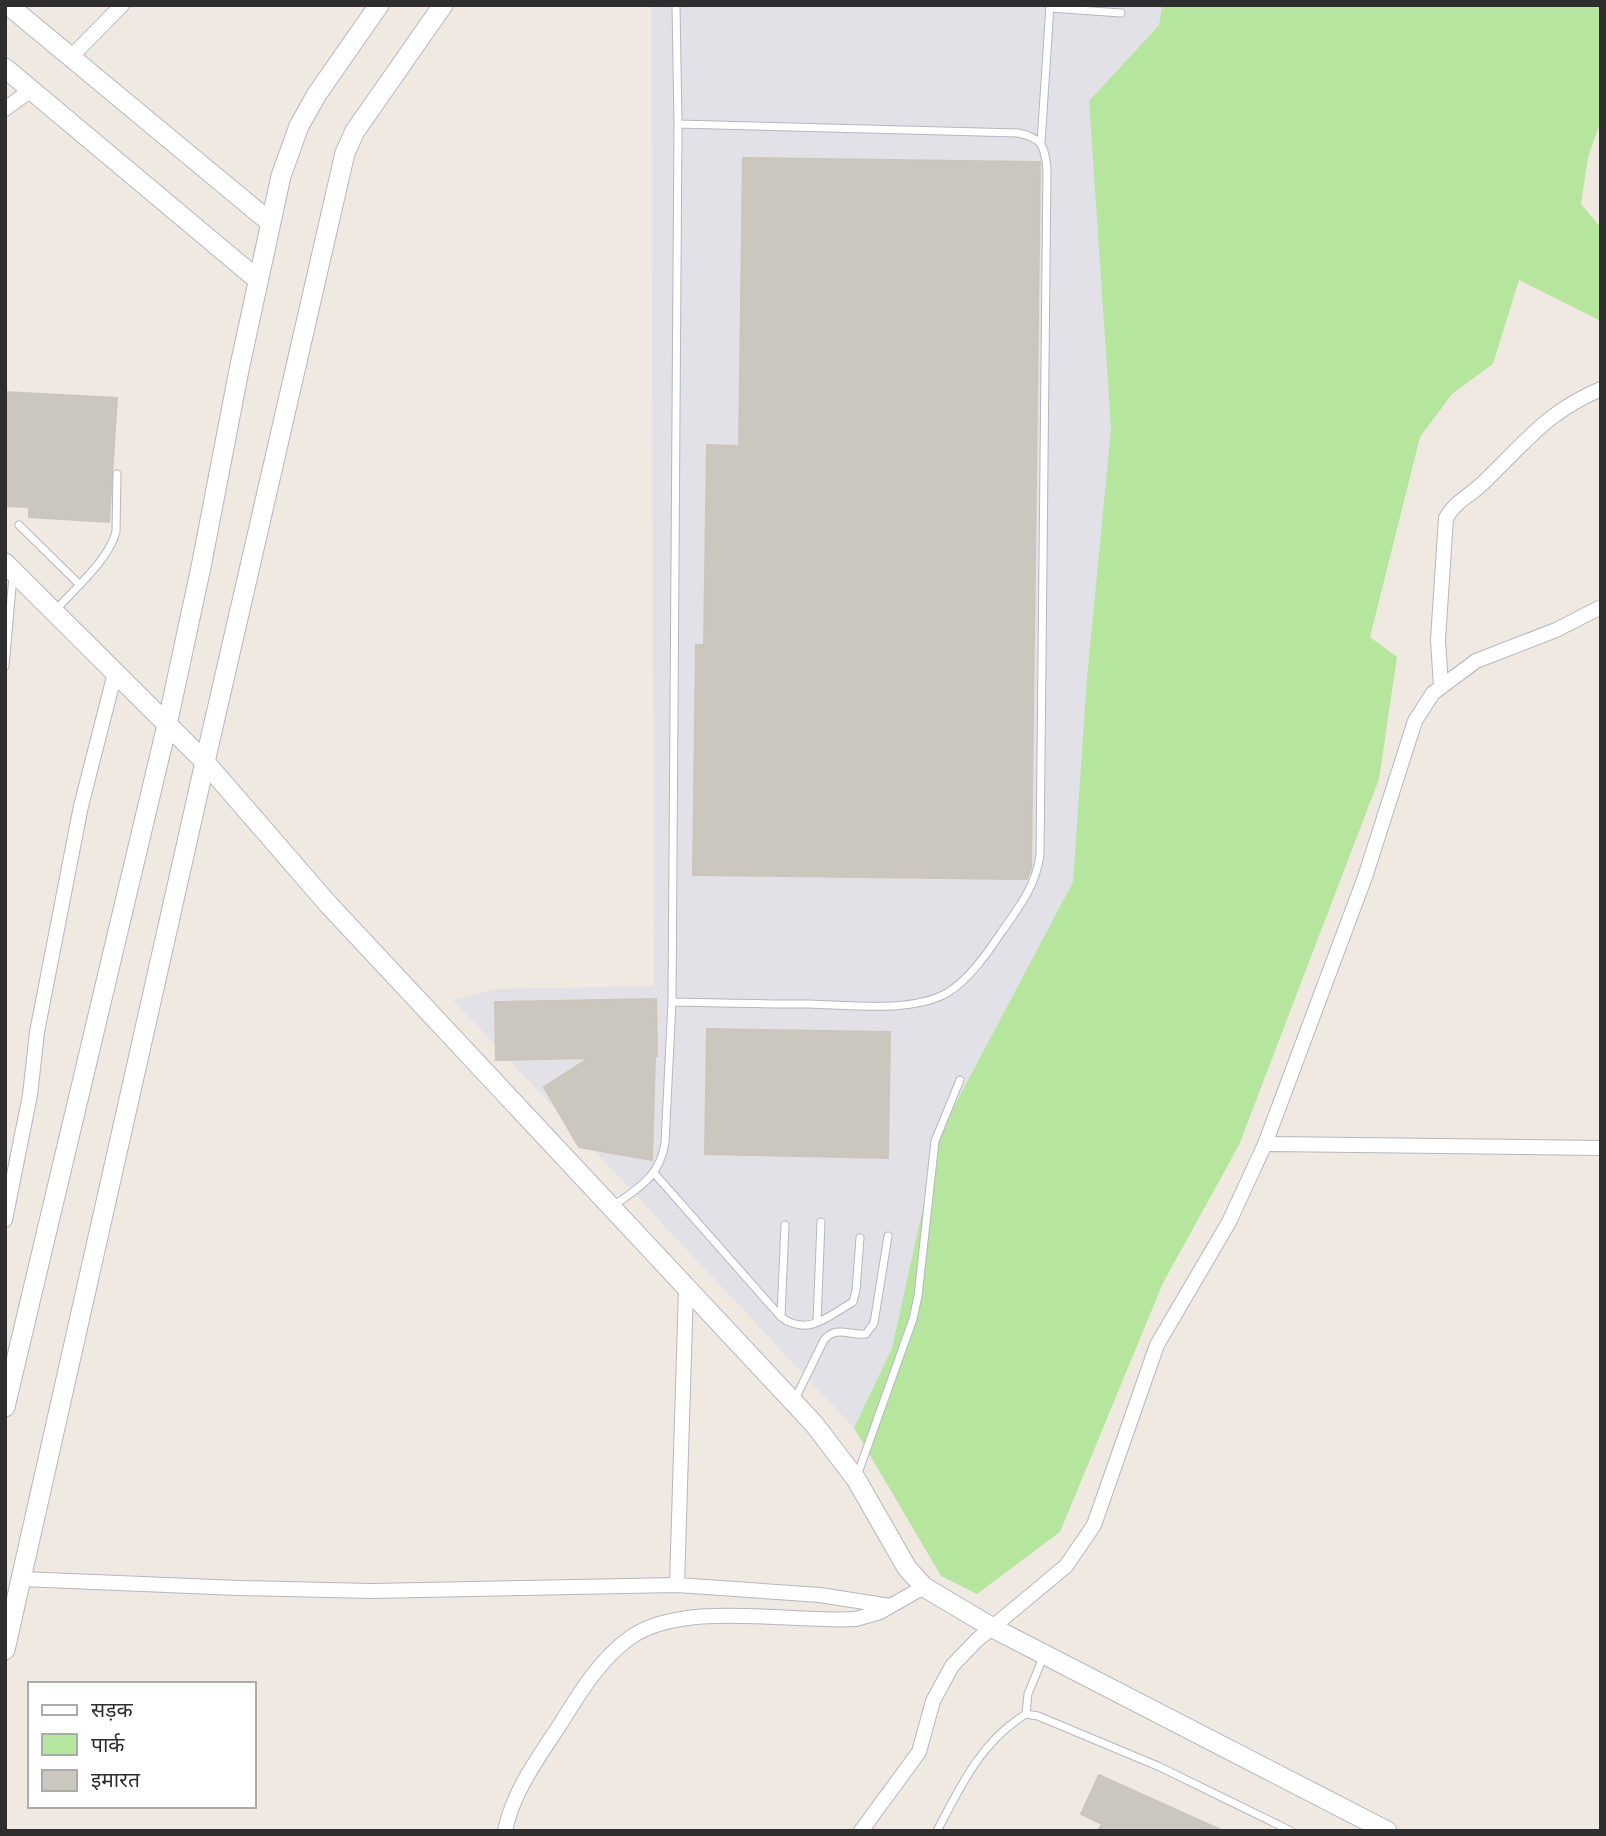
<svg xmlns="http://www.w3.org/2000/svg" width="1606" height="1836" font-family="Overpass,'Noto Sans Devanagari',sans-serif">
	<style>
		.industrial { fill: #e3e1e8 }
		.green { fill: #b6e59e }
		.building { fill: #cbc7bf; stroke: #cbc5ba; stroke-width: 2 }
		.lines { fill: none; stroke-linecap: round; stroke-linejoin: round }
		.lane-casing { stroke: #b4b7c1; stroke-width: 9 }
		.street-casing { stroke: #b4b7c1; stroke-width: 16 }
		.secondary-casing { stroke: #b4b7c1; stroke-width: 21 }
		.lane { stroke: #fff; stroke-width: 7 }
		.street { stroke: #fff; stroke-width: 14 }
		.secondary { stroke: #fff; stroke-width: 19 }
	</style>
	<rect width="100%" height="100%" fill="#efe9e1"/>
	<!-- industrial -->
	<path class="industrial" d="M651 5H1162L1159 24 1089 101 1111 429 1087 677 1073 882 939 1135 892 1348 854 1428 453 1000 496 989 654 986Z"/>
	<!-- green -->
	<path class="green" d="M1162 5H1601V120L1588 157 1581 204 1601 228V321L1519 280 1493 364 1452 394 1420 437 1370 637 1397 657 1379 779 1239 1145 1163 1283 1060 1532 977 1594 941 1576 854 1428 892 1348 939 1135 1073 882 1087 677 1111 429 1089 101 1159 25Z"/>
	<!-- building -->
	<path class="building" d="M743 158 1040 162 1031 868 1027 879 693 875 696 645H704L707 445 739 446Z
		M5 392 117 398 109 522 29 517V507L5 506Z
		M656 999 657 1056H655L652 1160 579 1147 544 1087 589 1058 496 1060 495 1002Z
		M707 1029 890 1032 888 1158 705 1154Z
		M1099 1775 1223 1831H1098L1102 1824 1081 1814Z"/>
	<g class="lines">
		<!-- lane casing -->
		<g class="lane-casing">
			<path id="lane" d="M1050 8 1121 13
				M1041 143 1050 5
				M19 525 79 584
				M54 612C74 589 108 561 116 532L117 474
				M5 666 13 576
				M672 1002C718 1003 764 1004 810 1004 850 1005 911 1013 947 993 970 979 988 952 1003 930 1020 906 1036 885 1040 855L1047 168C1044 145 1042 138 1018 133L678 124
				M654 1173 781 1317C808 1337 828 1316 853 1302L856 1290 860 1238
				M612 1207C639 1187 659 1178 665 1143L672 1002 678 124 676 5
				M781 1316 785 1225
				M817 1322 821 1222
				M794 1401 824 1340C837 1325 849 1336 866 1334L874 1323 888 1236
				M857 1476 913 1319 918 1296 935 1141 960 1080
				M1026 1714 1028 1694 1044 1655
				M937 1831C960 1787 982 1740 1026 1714L1038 1716 1160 1767 1291 1831"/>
		</g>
		<!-- street casing -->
		<g class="street-casing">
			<path id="street" d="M70 58 122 5
				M5 109 31 90
				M1441 686 1438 640 1446 518C1455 502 1469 496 1482 484 1523 445 1546 412 1601 389
				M1265 1144 1601 1148
				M5 1220 30 1095 37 1032 81 806 115 673
				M22 1579 239 1588 371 1591 677 1585 820 1595 890 1606
				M677 1585 686 1288
				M505 1831C513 1791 539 1757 561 1723 580 1692 601 1658 631 1637 685 1600 790 1623 856 1619L880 1612 924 1587
				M861 1831 919 1752 933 1701 952 1666 977 1640 1066 1566 1094 1525 1157 1345 1229 1222 1265 1144 1365 877 1415 721 1433 693 1476 661 1556 630 1601 607"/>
		</g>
		<!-- secondary casing -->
		<g class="secondary-casing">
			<path id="secondary" d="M8 5 271 223
				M5 68 258 280
				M5 563 205 762 328 904 814 1424 856 1479 907 1568 924 1587 993 1628 1387 1831
				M5 1407 167 725 201 567 239 370 281 176 299 126 317 94 379 5
				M5 1650 205 762 345 153 355 131 443 5"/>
		</g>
		<!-- lane -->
		<use href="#lane" class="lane"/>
		<!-- street -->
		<use href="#street" class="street"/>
		<!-- secondary -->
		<use href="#secondary" class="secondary"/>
	</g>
	<!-- border -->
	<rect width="1606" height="1836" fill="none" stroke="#2e2e2e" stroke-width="14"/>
	<!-- legend -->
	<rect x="28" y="1682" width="228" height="126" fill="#ffffff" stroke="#ababab" stroke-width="2"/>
	<rect x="42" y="1705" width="35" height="10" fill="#ffffff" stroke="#ababab" stroke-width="2"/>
	<text x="91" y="1717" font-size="21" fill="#2e2e2e">सड़क</text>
	<rect x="42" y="1734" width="35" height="21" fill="#b6e59e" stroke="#ababab" stroke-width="2"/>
	<text x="91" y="1752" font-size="21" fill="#2e2e2e">पार्क</text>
	<rect x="42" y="1770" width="35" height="21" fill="#cbc7bf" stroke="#ababab" stroke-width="2"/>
	<text x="91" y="1787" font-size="21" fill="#2e2e2e">इमारत</text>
</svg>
